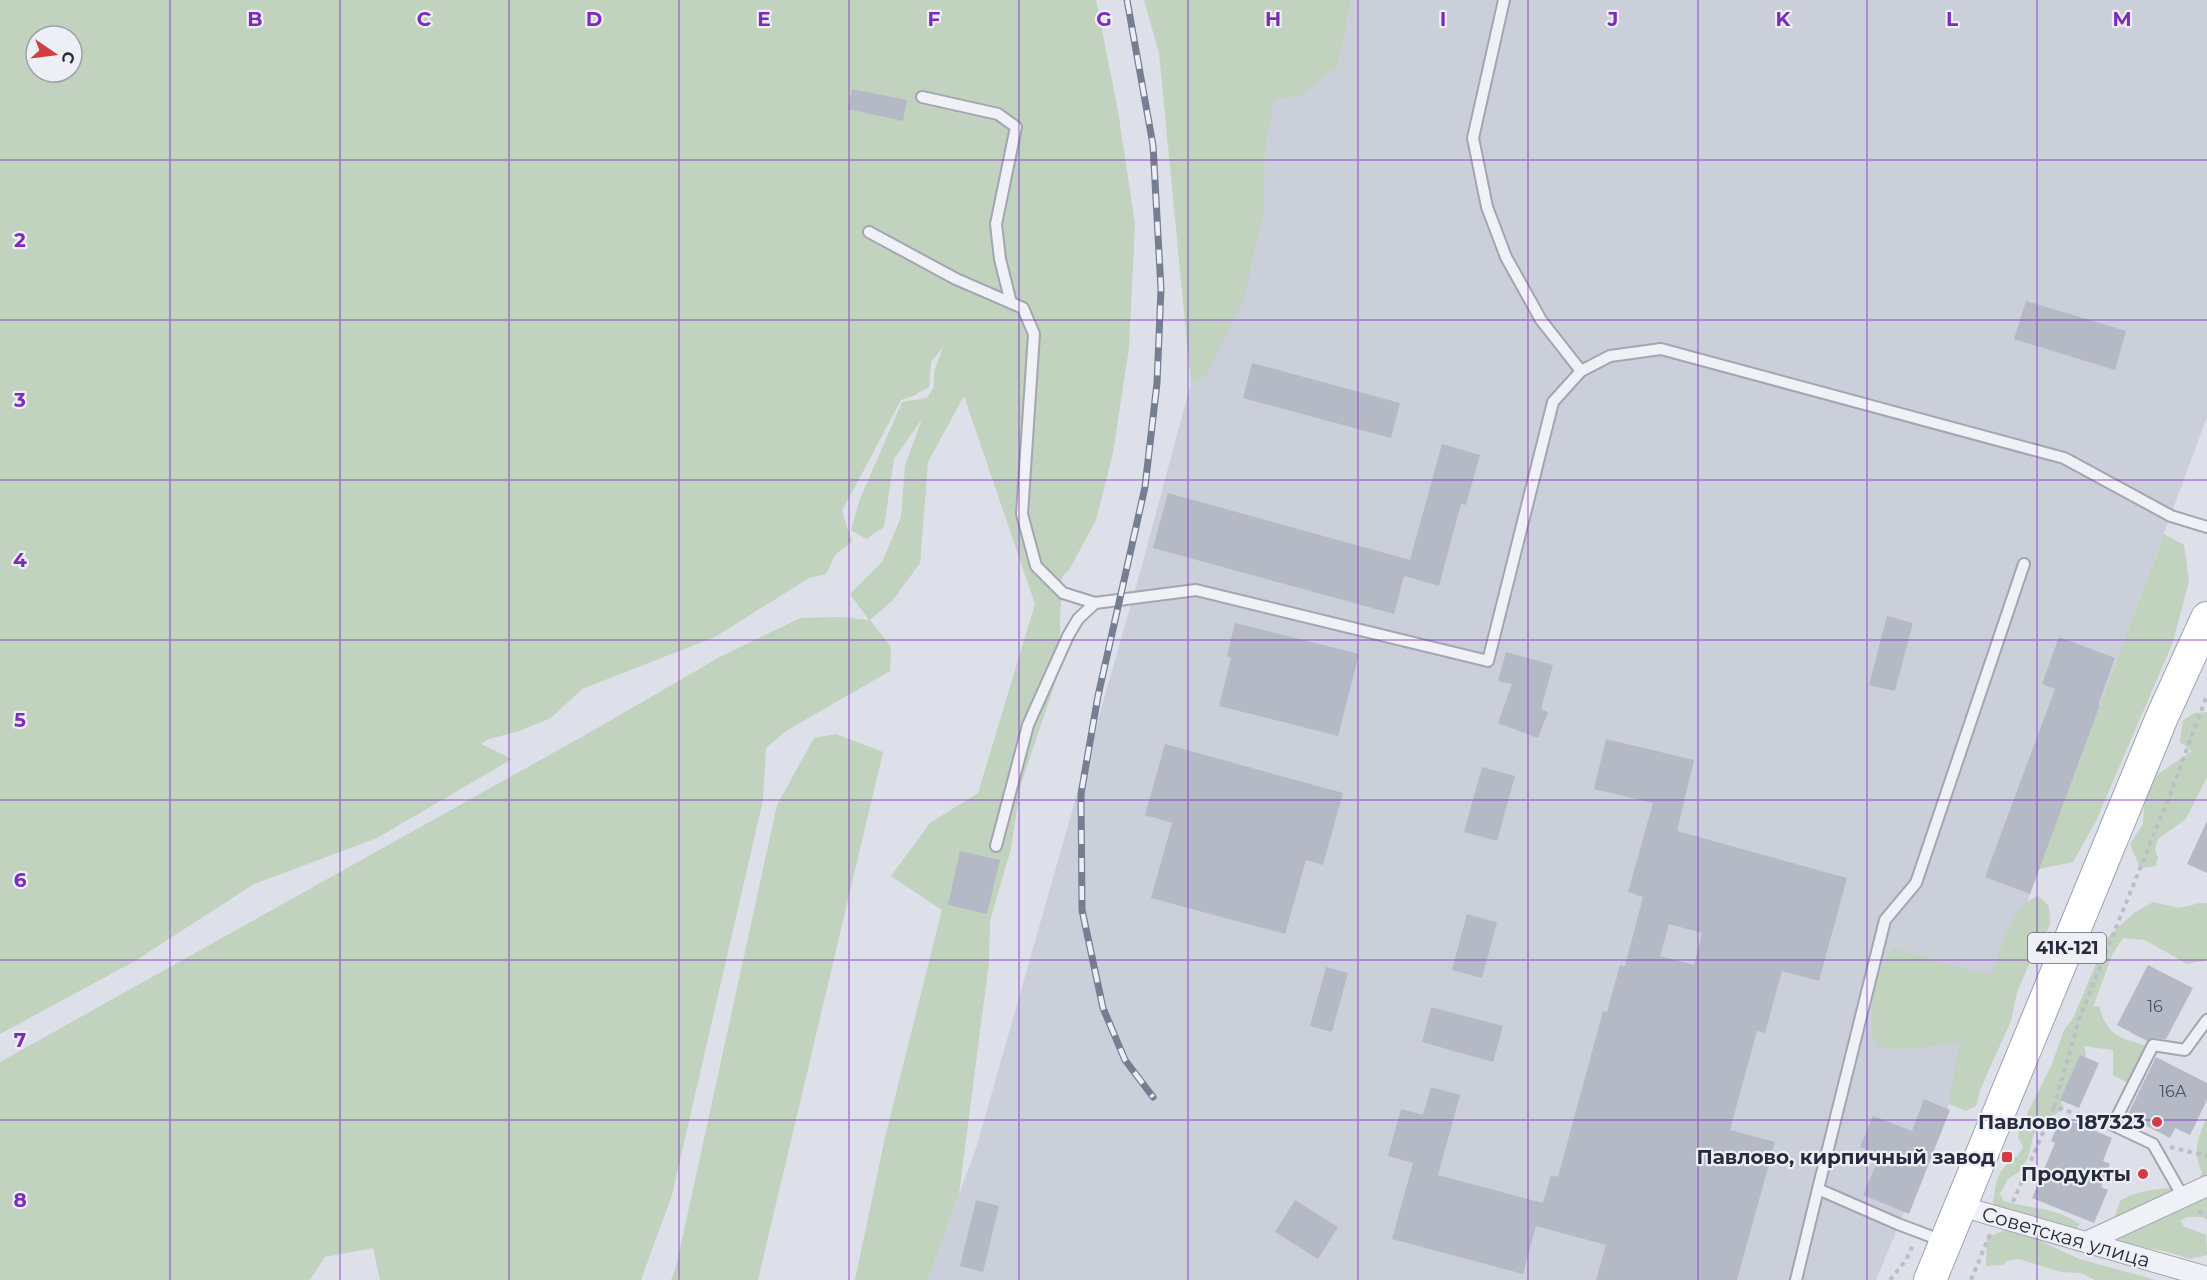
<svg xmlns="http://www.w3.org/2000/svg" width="2207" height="1280" font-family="Montserrat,sans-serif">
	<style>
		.built { fill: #cbcfda }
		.green { fill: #c1d2be; fill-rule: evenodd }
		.building { fill: #b4b9c5; fill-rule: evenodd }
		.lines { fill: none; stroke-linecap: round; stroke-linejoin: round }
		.lane-casing { stroke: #a2a6b2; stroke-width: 14 }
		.street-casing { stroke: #a2a6b2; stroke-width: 22 }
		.primary-casing { stroke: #9ca3b4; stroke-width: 34 }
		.path { stroke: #bbbec6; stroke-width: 4; stroke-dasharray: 4.5 4.5; stroke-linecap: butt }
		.lane { stroke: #f0f1f6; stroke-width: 10 }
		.street { stroke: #f0f1f6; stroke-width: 20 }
		.primary { stroke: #fff; stroke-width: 32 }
		.rail-casing { stroke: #767e92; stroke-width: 7 }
		.rail { stroke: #edeff5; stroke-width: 4.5; stroke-dasharray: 14; stroke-linecap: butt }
		.grid { fill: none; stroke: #7b2cbf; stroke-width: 1.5; stroke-opacity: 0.55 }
		.poi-dot { fill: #d23c43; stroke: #edeff5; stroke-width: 2 }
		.labels { text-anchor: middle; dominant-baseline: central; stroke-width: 4.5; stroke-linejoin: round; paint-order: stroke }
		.number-label { font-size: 16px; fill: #4a4f60 }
		.shield { fill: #edeff5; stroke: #626676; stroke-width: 1.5 }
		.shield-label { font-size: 18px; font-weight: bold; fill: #262c3f }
		.poi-label { font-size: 20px; font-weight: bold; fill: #262c3f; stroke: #edeff5; text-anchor: end }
		.street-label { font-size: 20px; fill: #262c3f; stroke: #edeff5 }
		.grid-label { font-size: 20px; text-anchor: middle; font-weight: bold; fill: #7b2cbf; stroke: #edeff5; stroke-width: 4.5; stroke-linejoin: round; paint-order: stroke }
	</style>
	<rect width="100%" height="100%" fill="#dde0e8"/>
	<!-- built -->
	<path class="built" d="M1294 0H2207V417L2028 900 1949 1104 1876 1280H928L977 1145 1139 576Z"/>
	<!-- green -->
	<path class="green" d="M0 0H1096L1118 111 1135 225 1129 348 1113 453 1096 520 1069 570 1062 577 1060 623 1061 666 1021 784 1011 849 990 921 989 962 959 1194 928 1280H855L886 1133 942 910 891 876 930 823 978 793 1035 604 964 396 928 462 920 563 893 600 870 620 891 647 890 671 786 731 766 748 763 800 672 1195 641 1280H380L373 1248 325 1257 310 1280H0V1062L594 730 718 658 800 618 840 617 869 620 850 594 882 562 901 517 905 466 922 419 894 459 884 527 866 539 851 530 860 499 902 402 927 398 934 387V372L943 347 931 362 929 387 913 396 901 400 842 511 852 542 836 554 826 574 809 578 715 637 582 689 551 718 519 731 489 739 481 744 512 759 377 838 254 884 135 961 0 1034ZM36 36H72V72H36Z
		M1144 0H1351L1337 67 1301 95 1274 100 1265 147 1264 210 1244 298 1205 376 1191 384 1159 53Z
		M2164 534 2184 545 2189 581 2173 642 2096 821 2073 862 2039 869Z
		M2207 712V777L2186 819 2158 839 2155 850 2158 857 2156 866 2140 868 2130 844 2143 824 2144 807 2152 783 2158 774 2192 751 2180 742 2183 720 2194 713Z
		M836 734 883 752 758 1280H671L676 1267 777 805 814 738Z
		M2038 896 2049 906 2050 925 2031 960 2017 992 2011 1021 1980 1090 1976 1106 1966 1111 1949 1104 1959 1042C1933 1046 1907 1051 1880 1048L1871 1033 1873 995 1878 973 1893 948C1927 957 1958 970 1992 974 2003 948 2009 906 2038 896Z
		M2153 902 2179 908 2200 903H2207V960L2187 964 2145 940 2123 938 2112 955 2093 1007 2099 1006C2108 1040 2124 1038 2154 1048L2137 1088 2113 1075V1050L2084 1046 2086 1054 2079 1068V1086L2061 1100 2064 1109 2040 1123 2033 1136 2028 1158 2020 1171 2008 1179 2000 1194 2004 1201C2033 1210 2052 1206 2080 1224L2075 1230 1997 1210 1993 1202C1995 1191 1995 1178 2003 1169 2011 1159 2016 1161 2023 1147L2018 1137 2019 1130 2052 1064 2064 1030 2073 1018 2107 938 2134 913Z
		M2207 1117V1217H2188L2181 1220 2183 1226 2206 1235 2207 1255 2190 1259 2164 1251 2125 1245 2117 1242 2113 1220 2121 1200C2147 1186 2169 1191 2197 1183L2202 1173C2192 1152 2198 1136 2207 1117Z
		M2006 1230 2036 1239 2079 1259 2156 1280H2095L2081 1273 2061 1272 2019 1259 2007 1261 2002 1265 1986 1266 1987 1237Z"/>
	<!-- building -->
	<path class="building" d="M852 89 907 100 903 121 848 109Z
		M2026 301 2126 331 2115 370 2014 339Z
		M1252 363 1400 403 1391 438 1243 398Z
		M1442 444 1480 455 1466 505 1461 504 1439 586 1404 576 1394 614 1153 548 1168 493 1410 560Z
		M1887 616 1913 623 1895 691 1869 685Z
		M1235 623 1359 654 1338 736 1219 706 1231 658 1227 656Z
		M2059 637 2115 658 2098 705H2100L2030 894 1985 877 2055 689 2042 684Z
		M1506 652 1553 665 1541 709 1548 712 1538 738 1498 723 1512 684 1498 681Z
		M1606 739 1694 760 1677 831 1847 878 1819 981 1782 971 1765 1033 1757 1031 1730 1130 1775 1142 1737 1280H1596L1606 1245 1536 1226 1523 1274 1392 1239 1413 1163 1388 1156 1401 1109 1423 1115 1431 1087 1460 1095 1438 1175 1543 1203 1551 1175 1558 1177 1603 1011 1607 1012 1620 965 1625 966 1643 897 1628 892 1653 803 1594 789ZM1669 924 1702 933 1694 965 1660 956Z
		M1165 744 1343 793 1323 865 1306 860 1285 934 1151 898 1172 823 1145 815Z
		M1482 767 1515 776 1497 841 1464 832Z
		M2207 821V873L2187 864Z
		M960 851 1000 860 987 914 948 905Z
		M1467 914 1497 922 1482 978 1452 970Z
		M2148 965 2193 988 2166 1039 2153 1038 2147 1041 2117 1025Z
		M1326 967 1348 973 1332 1032 1310 1026Z
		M1431 1007 1503 1026 1493 1062 1422 1042Z
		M2080 1055 2099 1063 2079 1108 2060 1100Z
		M2156 1057 2207 1083V1100L2190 1135 2175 1128 2170 1138 2127 1116Z
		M1924 1099 1950 1110 1909 1214 1863 1195 1880 1155 1860 1147 1873 1116 1912 1131Z
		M2061 1117 2112 1138 2103 1161 2110 1164 2101 1187 2108 1190 2094 1223 2032 1198 2055 1143 2051 1141Z
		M976 1200 999 1206 983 1272 960 1266Z
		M1295 1200 1338 1227 1318 1259 1275 1232Z"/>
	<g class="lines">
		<!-- lane casing -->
		<g class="lane-casing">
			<path id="lane" d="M1504 0 1473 138 1487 207 1506 257 1541 320 1581 371
				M922 97 998 114 1016 127 996 224 1000 259 1011 303
				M869 232 956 279 1023 308 1034 334 1022 514 1036 566 1063 593 1095 603
				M996 846 1028 725 1068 636 1078 619 1095 603 1196 590 1488 661 1553 402 1581 371 1610 356 1661 349 2064 458 2171 516 2207 527
				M2183 1197 2153 1144 2113 1125 2153 1045 2185 1050 2207 1020
				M1943 1241 1898 1224 1818 1189 1885 920 1916 883 2024 564
				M1796 1280 1818 1189"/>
		</g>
		<!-- street casing -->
		<g class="street-casing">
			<path id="street" d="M1960 1206 2207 1277
				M2086 1242 2207 1186"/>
		</g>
		<!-- primary casing -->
		<g class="primary-casing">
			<path id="primary" d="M1930 1280 2162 717 2207 618"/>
		</g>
		<!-- path -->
		<path class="path" d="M2054 1107 2079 1019 2171 792 2207 695
			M2170 1147 2207 1156
			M2013 1202 2054 1107 2100 1121
			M2199 1211 2207 1218
			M1890 1280 1906 1260 1913 1245
			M1971 1280 1990 1234"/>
		<!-- lane -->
		<use href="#lane" class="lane"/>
		<!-- street -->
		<use href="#street" class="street"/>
		<!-- primary -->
		<use href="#primary" class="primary"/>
		<!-- rail casing -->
		<g class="rail-casing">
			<path id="rail" d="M1127 0 1153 145 1161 289 1157 383 1145 487 1098 696 1081 794 1082 910 1103 1008 1125 1060 1153 1097"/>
		</g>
		<!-- rail -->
		<use href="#rail" class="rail"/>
	</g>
	<!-- grid -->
	<path class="grid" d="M170 0V1280M340 0V1280M509 0V1280M679 0V1280M849 0V1280M1019 0V1280M1188 0V1280M1358 0V1280M1528 0V1280M1698 0V1280M1867 0V1280M2037 0V1280M0 160H2207M0 320H2207M0 480H2207M0 640H2207M0 800H2207M0 960H2207M0 1120H2207"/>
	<!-- markers -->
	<g class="poi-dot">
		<circle cx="2157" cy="1122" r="6"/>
		<rect x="2001" y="1151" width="12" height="12" rx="3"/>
		<circle cx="2143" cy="1174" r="6"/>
	</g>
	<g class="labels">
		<!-- number labels -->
		<g class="number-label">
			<text x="2155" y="1006">16</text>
			<text x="2173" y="1091">16А</text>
		</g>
		<!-- shield labels -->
		<rect class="shield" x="2028" y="933" width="78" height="30" rx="4.5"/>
		<g class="shield-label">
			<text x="2067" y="948">41К-121</text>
		</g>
		<!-- poi labels -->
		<g class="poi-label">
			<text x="2145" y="1122">Павлово 187323</text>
			<text x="1995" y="1157">Павлово, кирпичный завод</text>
			<text x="2131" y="1174">Продукты</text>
		</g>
		<!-- street labels -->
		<g class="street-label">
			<text transform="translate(2066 1237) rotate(16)">Советская улица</text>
		</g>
	</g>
	<g class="grid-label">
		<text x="255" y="26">B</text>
		<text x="424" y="26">C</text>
		<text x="594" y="26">D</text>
		<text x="764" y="26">E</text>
		<text x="934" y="26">F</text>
		<text x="1104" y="26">G</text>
		<text x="1273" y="26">H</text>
		<text x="1443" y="26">I</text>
		<text x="1613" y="26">J</text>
		<text x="1783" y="26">K</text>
		<text x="1952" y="26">L</text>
		<text x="2122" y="26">M</text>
		<text x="20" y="247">2</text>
		<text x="20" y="407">3</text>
		<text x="20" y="567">4</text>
		<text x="20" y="727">5</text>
		<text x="20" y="887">6</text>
		<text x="20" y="1047">7</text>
		<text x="20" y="1207">8</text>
	</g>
	<!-- north arrow -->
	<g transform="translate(54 54) rotate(104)"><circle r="28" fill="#edeff5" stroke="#9da1ac" stroke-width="1.5"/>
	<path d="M0-4.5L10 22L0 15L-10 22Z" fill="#d23c43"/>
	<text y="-9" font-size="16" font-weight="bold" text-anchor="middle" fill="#262c3f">С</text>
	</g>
</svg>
